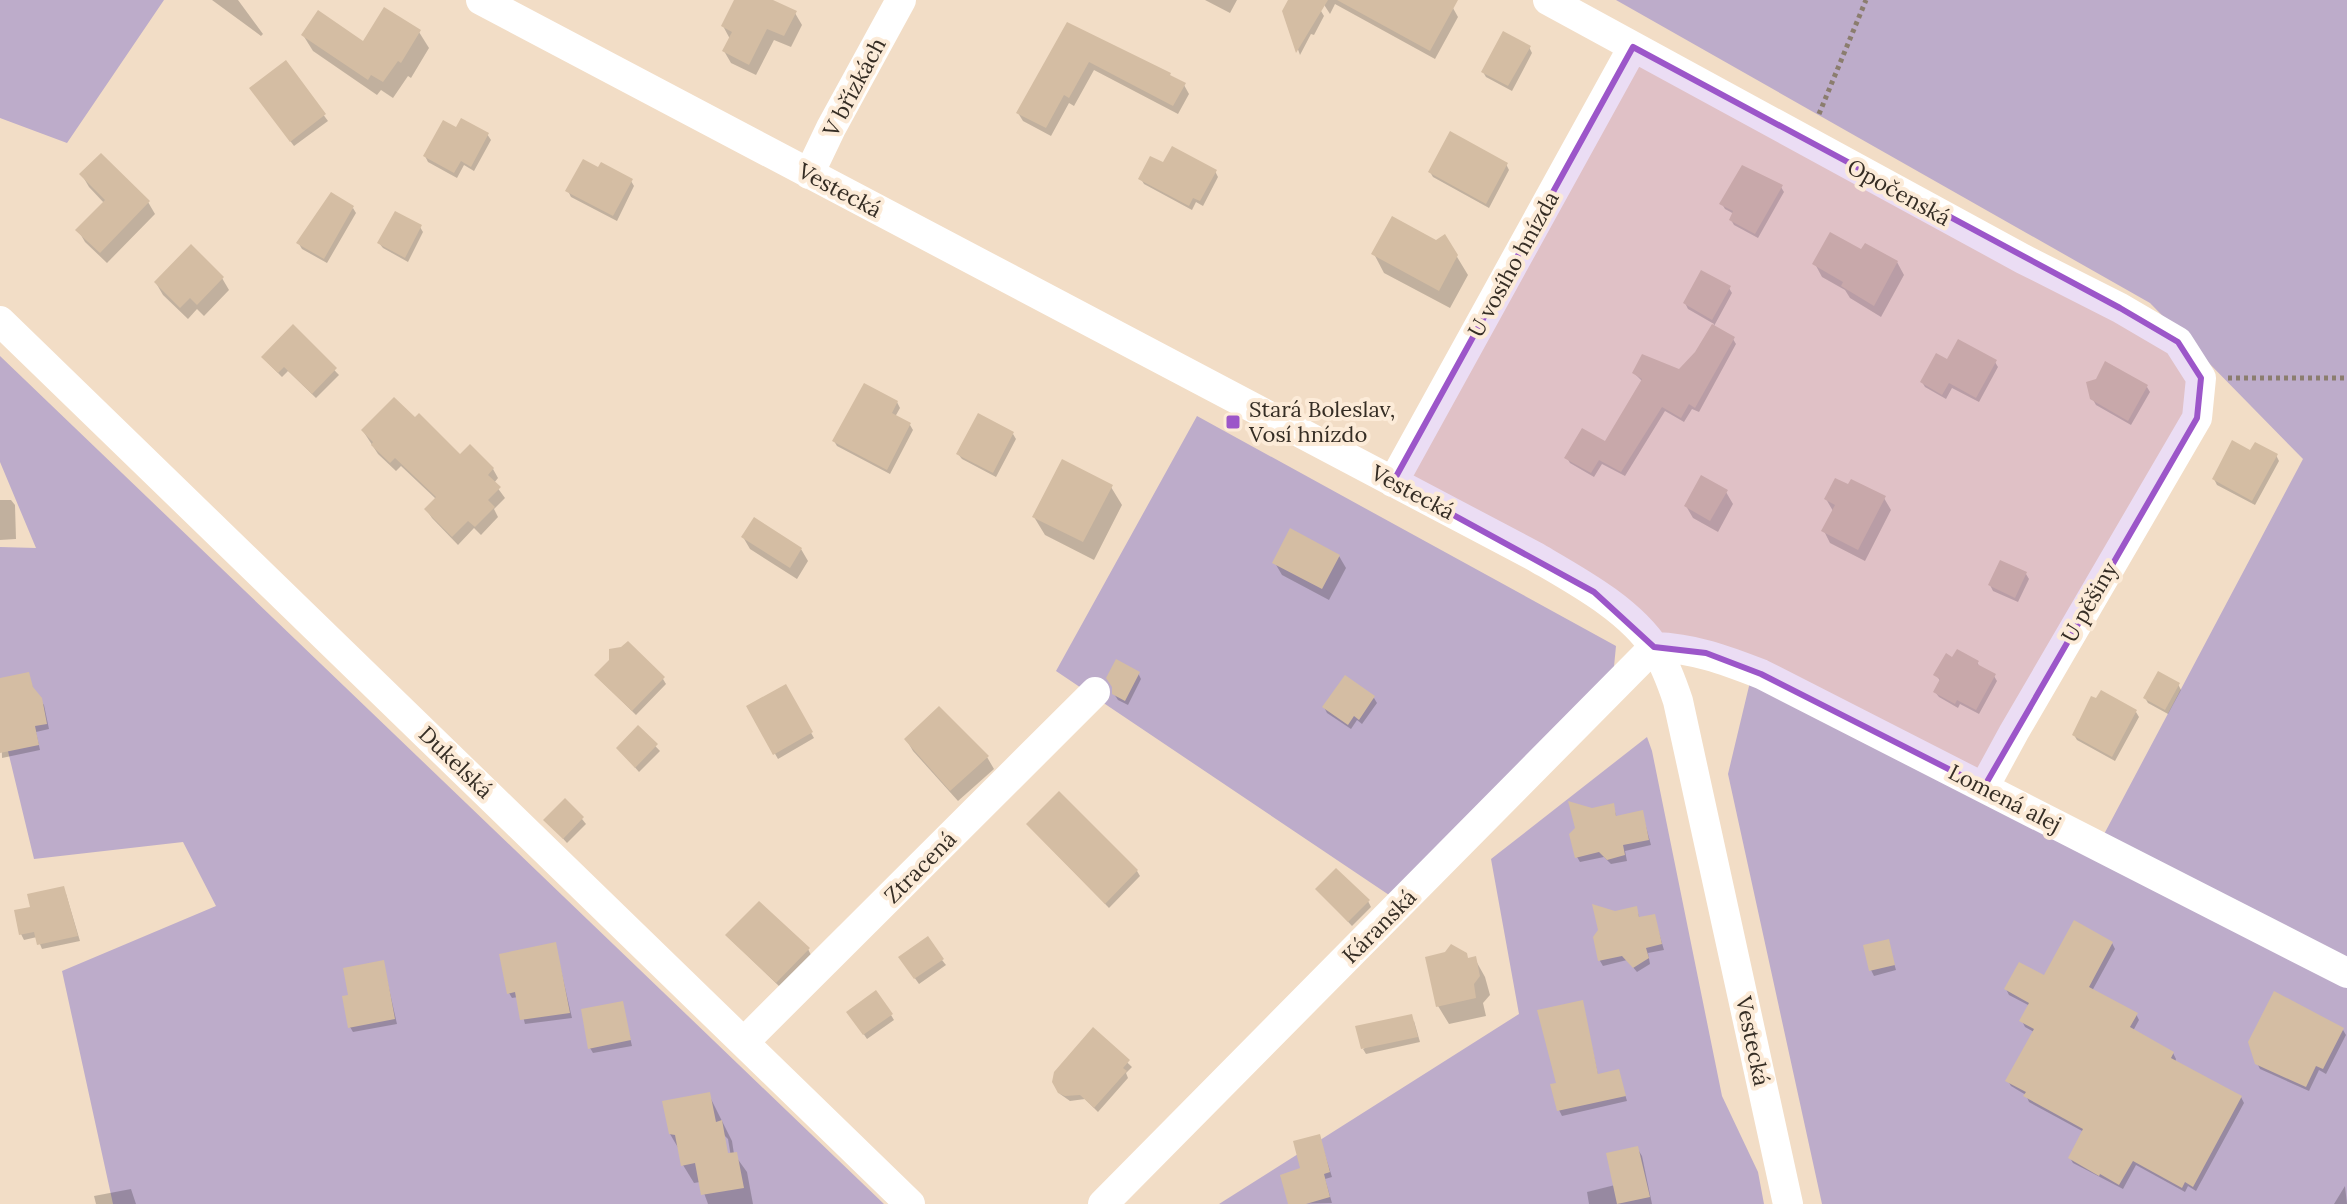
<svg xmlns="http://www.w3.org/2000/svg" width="2347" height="1204" font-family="Lora,serif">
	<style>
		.forest { fill: #bdacca }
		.shadow { fill: #0003; fill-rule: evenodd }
		.building { fill: #d4bda3 }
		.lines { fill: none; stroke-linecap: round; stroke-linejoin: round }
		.path { stroke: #8b7d6e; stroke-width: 5; stroke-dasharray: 4 4; stroke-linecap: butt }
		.minor { stroke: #fff; stroke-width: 30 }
		.marked { fill: #9c56c9; fill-opacity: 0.2; stroke: #9c56c9; stroke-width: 6; stroke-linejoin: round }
		.poi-dot { fill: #9c56c9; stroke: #fcebd8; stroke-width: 3 }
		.labels { text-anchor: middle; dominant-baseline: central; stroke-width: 8; stroke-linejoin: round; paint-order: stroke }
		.street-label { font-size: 22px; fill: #352d24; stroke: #fcebd8 }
		.poi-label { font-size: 22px; fill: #352d24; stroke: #fcebd8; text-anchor: start }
	</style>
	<rect width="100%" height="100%" fill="#f2ddc6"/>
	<!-- forest -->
	<path class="forest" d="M0 0H164L67 143 0 118Z
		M1616 0H2347V1204H1822L1728 774 1755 661 2102 838 2303 459 2150 303Z
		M0 356 884 1204H113L62 971 216 906 183 842 34 859 0 718V547L36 548 0 462Z
		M1197 416 1616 646 1612 687 1395 899 1056 671Z
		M1647 737 1652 751 1722 1096 1758 1172 1764 1204H1219L1519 1014 1491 859Z"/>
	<!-- shadow -->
	<path class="shadow" d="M212 0H238L263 34 261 36Z
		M736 0H768L795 13 802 25 791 47 774 40 756 75 731 63 724 51 730 39 723 26Z
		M1205 0H1237L1230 13Z
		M1290 0H1303L1321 11 1324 16 1314 35 1311 34 1300 55 1284 11Z
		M1321 0H1439L1453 8 1458 17 1435 59 1335 4 1330 14Z
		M1068 24 1184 85 1189 94 1178 114 1094 70 1074 106 1069 103 1051 136 1023 121 1018 113Z
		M419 32 429 48 411 78 408 76 393 98 381 90 377 95 313 51 303 35 363 44Z
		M1529 47 1532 53 1512 91 1486 77 1483 72Z
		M285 63 328 121 294 146 255 94Z
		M457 130 487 134 491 140 474 171 464 165 457 178 428 162 425 156Z
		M1506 164 1509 170 1489 208 1433 177 1430 172Z
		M1164 165 1215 171 1218 177 1203 206 1196 202 1192 210 1144 184 1141 179Z
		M82 175 148 202 155 214 107 263 85 242 78 230 104 203 89 187Z
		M631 181 634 186 617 221 571 197 568 191Z
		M1781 187 1784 192 1758 238 1734 225 1731 220 1734 214 1725 209 1722 204Z
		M353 208 356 213 327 263 302 249 299 244Z
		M420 227 423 232 408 262 383 248 379 243Z
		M1445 237 1468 275 1450 308 1384 273 1374 254 1436 242Z
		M1897 262 1904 275 1881 317 1850 298 1845 290 1822 277 1815 264Z
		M222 278 229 290 204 316 197 309 188 319 163 295 156 283Z
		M1729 288 1732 293 1714 326 1733 339 1736 344 1699 412 1692 409 1684 422 1665 411 1625 476 1602 464 1594 477 1570 463 1567 458 1606 444 1643 382 1634 373 1680 371 1697 354 1714 324 1688 309 1685 303Z
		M293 327 339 375 316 398 288 371 282 377 267 362Z
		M1948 361 1995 362 1998 367 1979 402 1952 388 1946 399 1925 387 1922 382Z
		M2147 387 2150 392 2131 425 2096 405 2092 398Z
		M897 402 900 408 895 417 910 425 913 430 890 474 837 446 834 441Z
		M363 431 460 456 493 469 498 478 494 483 505 498 494 509 498 517 481 535 474 528 458 545 432 518 426 509 436 499 401 466 396 471 378 454Z
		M1013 434 1016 439 996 477 962 459 958 454Z
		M2251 453 2276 455 2279 461 2255 505 2217 485 2214 479Z
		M1111 487 1122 505 1094 560 1045 535 1034 517Z
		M1726 492 1733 504 1718 532 1693 518 1686 506Z
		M1884 498 1891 510 1865 561 1830 543 1824 531 1833 511 1826 499Z
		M0 500H11L15 505 16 539 0 540Z
		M743 537 801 549 808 561 797 579 750 549Z
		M1339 556 1346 568 1329 600 1282 575 1275 563Z
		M2026 574 2029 579 2018 602 1993 591 1990 585Z
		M622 649 663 679 666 684 636 715 600 680Z
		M1977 662 1981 669 1994 676 1997 681 1979 714 1960 704 1958 708 1939 697 1935 692 1941 682 1936 675Z
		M1138 673 1141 679 1128 705 1118 700 1114 694Z
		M28 674 34 691 44 705 49 729 36 732 40 750 2 758 0 680Z
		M2178 684 2181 690 2168 714 2148 703 2145 698Z
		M785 686 814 738 778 759 748 707Z
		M1374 698 1377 703 1362 724 1357 720 1351 729 1327 713 1324 707Z
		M2136 712 2139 717 2115 761 2077 740 2074 735Z
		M638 728 660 751 639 772 618 748Z
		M906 739 987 757 994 769 958 801 913 751Z
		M1613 806 1617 818 1642 812 1651 845 1625 851 1627 861 1611 864 1604 857 1580 862 1577 857V829L1592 810Z
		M582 819 586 824 567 843 546 820Z
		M1028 825 1137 871 1140 876 1109 908Z
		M1318 890 1368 901 1371 907 1352 926Z
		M66 894 80 941 42 949 37 937 24 940 21 934 32 908Z
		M1636 908 1640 919 1654 916 1664 950 1648 953 1650 964 1637 972 1627 960 1603 966 1600 961 1615 913Z
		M727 936 808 949 811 955 780 987Z
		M1888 942 1896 970 1874 976 1871 970Z
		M2112 943 2115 949 2092 991 2136 1014 2139 1020 2133 1031 2173 1053 2176 1059 2175 1062 2241 1097 2244 1103 2196 1191 2188 1186 2185 1192 2136 1165 2123 1189 2073 1163 2070 1158 2084 1132 2029 1102 2026 1095 2011 1086 2008 1081 2034 1032 2025 1027 2022 1021 2030 1006 2009 995 2006 989 2045 978Z
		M555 944 572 1018 525 1024 518 997 512 998 509 993Z
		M1475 959 1485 977 1490 995 1483 1003 1486 1016 1449 1024 1438 1006 1468 960Z
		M942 960 946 965 919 984 904 963Z
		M383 962 397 1024 353 1032 350 1027Z
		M1582 1002 1598 1075 1618 1071 1627 1101 1562 1116 1559 1110V1084Z
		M622 1004 632 1046 593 1053 590 1048Z
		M891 1015 894 1020 867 1039 852 1017Z
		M1414 1021 1420 1042 1366 1054 1363 1049Z
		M1093 1030 1132 1067 1126 1073 1128 1078 1098 1112 1085 1099 1070 1101 1060 1094 1056 1088Z
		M2343 1030 2346 1035 2326 1074 2319 1070 2309 1091 2260 1069 2257 1063Z
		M709 1095 732 1141 734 1154 747 1172 753 1204H708L700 1182 694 1183 683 1165 680 1151 670 1134ZM723 1134 728 1139 732 1163H728Z
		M1319 1136 1332 1177 1325 1179 1332 1203 1290 1204Z
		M1637 1148 1642 1156 1652 1204H1589L1587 1192 1615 1185Z
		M2345 1186 2347 1204H2334Z
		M131 1189 136 1204H96L94 1196Z"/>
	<!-- building -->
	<path class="building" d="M734 0H773L797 11 784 36 767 29 749 65 722 51 732 32 721 26Z
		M1288 0H1328L1296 53 1282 11Z
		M1337 0H1458L1430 51Z
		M384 7 421 30 401 63 398 61 383 82 371 75 368 80 301 35 318 10 363 41Z
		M1067 22 1171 73 1170 75 1186 83 1173 106 1089 62 1069 98 1064 95 1046 128 1016 113Z
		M1503 31 1531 46 1508 86 1481 72Z
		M286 60 326 114 290 142 249 88Z
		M461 118 489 133 471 167 461 161 454 173 423 156 443 120 456 127Z
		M1450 131 1508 163 1486 204 1428 172Z
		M1172 146 1217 170 1200 201 1193 198 1189 206 1138 179 1150 156 1163 162Z
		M101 153 150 201 100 253 75 230 105 200 79 174Z
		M583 159 598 167 601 162 633 179 613 216 565 191Z
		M1742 165 1783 185 1755 234 1729 220 1733 211 1719 204Z
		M331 192 354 206 324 259 296 243Z
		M395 211 422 225 405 258 377 243Z
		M1392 216 1436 240 1445 234 1458 255 1439 291 1371 254Z
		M1830 232 1861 249 1865 243 1898 261 1874 306 1841 286 1843 282 1812 264Z
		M191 244 224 277 197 305 190 298 180 308 154 282Z
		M1701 270 1731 286 1712 320 1683 303Z
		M293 324 337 368 312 394 284 367 278 373 261 357Z
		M1712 324 1735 337 1695 408 1689 404 1681 418 1662 407 1621 472 1599 460 1591 473 1564 458 1582 428 1605 441 1642 379 1632 373 1642 354 1679 369 1695 352Z
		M1958 339 1997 360 1976 398 1949 383 1942 395 1920 382 1936 353 1947 359Z
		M2105 361 2148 385 2128 421 2090 399 2086 382 2096 379Z
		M864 383 898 401 892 413 911 423 887 470 832 441Z
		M394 397 415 417 419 413 460 454 470 444 494 468 488 475 501 487 488 500 495 507 475 527 468 521 452 537 424 509 436 497 395 458 390 463 371 445 373 442 361 430Z
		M978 413 1014 432 993 473 956 454Z
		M2232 440 2250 450 2255 442 2278 454 2252 501 2212 479Z
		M1062 459 1113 485 1083 542 1032 517Z
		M1701 475 1728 490 1710 521 1684 506Z
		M1835 478 1848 484 1851 479 1886 496 1858 550 1821 531 1835 505 1824 499Z
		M754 517 802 548 790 568 741 537Z
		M1290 528 1340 555 1322 589 1272 563Z
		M2000 560 2027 572 2015 598 1988 585Z
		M628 641 665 677 632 711 594 675 609 660V649L621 647Z
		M1957 649 1979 661 1977 664 1996 674 1976 710 1957 700 1955 704 1933 692 1940 679 1933 675 1946 653 1952 657Z
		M1116 659 1140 672 1125 701 1112 694V687L1106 678Z
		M2158 671 2180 683 2165 710 2143 698Z
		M29 672 33 687 42 698 47 724 35 726 39 745 0 753V678Z
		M1345 675 1375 696 1359 720 1354 716 1348 725 1322 707Z
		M786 684 813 732 773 755 746 706Z
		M2101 690 2137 710 2112 757 2072 735 2091 696 2096 698Z
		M939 706 989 756 950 791 904 739Z
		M638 725 658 744 635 768 616 748Z
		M1059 791 1138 870 1105 904 1026 824Z
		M565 798 584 817 563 839 543 820Z
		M1568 801 1592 808 1614 803 1616 816 1643 810 1649 840 1623 845 1625 855 1607 860 1599 852 1575 858 1569 834 1575 828Z
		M1336 868 1370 900 1348 922 1315 889Z
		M64 886 78 936 37 945 34 932 19 935 14 910 30 907 27 894Z
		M759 901 810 948 776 983 725 935Z
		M1592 904 1615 911 1637 906 1639 917 1655 914 1662 944 1646 948 1649 958 1633 968 1622 956 1598 961 1593 937 1598 930Z
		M2074 920 2113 942 2089 987 2138 1013 2130 1027 2174 1052 2171 1058 2242 1096 2193 1187 2185 1182 2182 1188 2133 1161 2119 1185 2100 1174 2099 1176 2068 1158 2083 1129 2023 1096 2026 1092 2005 1081 2034 1029 2019 1021 2029 1003 2004 989 2019 962 2044 975Z
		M928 936 944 959 914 979 898 957Z
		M1889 939 1895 965 1869 971 1863 945Z
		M556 942 570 1013 520 1020 515 992 507 994 499 954Z
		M1451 944 1467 953 1468 958 1476 956 1480 976 1474 984 1476 998 1436 1007 1425 957 1445 952Z
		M384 960 395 1019 348 1028 342 996 348 995 343 968Z
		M876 990 893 1014 863 1035 846 1012Z
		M2274 991 2344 1028 2323 1069 2316 1066 2306 1087 2255 1064 2248 1042Z
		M1583 1000 1598 1074 1619 1069 1626 1096 1557 1111 1550 1084 1556 1083 1537 1010Z
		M623 1001 631 1040 588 1049 581 1009Z
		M1412 1014 1418 1037 1361 1049 1355 1026Z
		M1093 1027 1130 1060 1123 1068 1127 1071 1094 1108 1080 1095 1065 1096 1058 1093 1052 1082 1054 1072Z
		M710 1092 716 1122 722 1120 728 1153 737 1152 744 1188 701 1195 695 1163 681 1166 675 1135 669 1134 662 1101Z
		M1320 1134 1330 1172 1324 1174 1330 1197 1306 1204H1288L1280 1175 1300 1168 1293 1141Z
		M1638 1146 1650 1197 1617 1204 1606 1153Z"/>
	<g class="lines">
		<!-- path -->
		<path class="path" d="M1819 114 1866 0
			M2228 378H2347"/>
		<!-- minor -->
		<path class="minor" d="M481 0 1534 556C1575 580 1630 609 1656 650 1666 666 1672 683 1678 701L1788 1204
			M1548 0 2023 259 2120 308 2178 342 2201 378 2197 418 2014 732 1984 787
			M809 174 831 128 901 0
			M0 321 910 1204
			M1393 482 1633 47
			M745 1041 1095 692
			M1103 1204 1654 647C1693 648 1725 660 1761 674L2347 973"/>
	</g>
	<!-- marked area -->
	<path class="marked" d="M1633 47 2120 308 2178 342 2201 378 2197 418 1984 787 1761 674 1706 653 1654 647 1594 592 1393 482Z"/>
	<!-- markers -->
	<rect class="poi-dot" x="1225" y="414" width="16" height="16" rx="4"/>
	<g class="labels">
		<!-- street labels -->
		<g class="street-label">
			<text transform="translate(854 87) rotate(-62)">V břízkách</text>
			<text transform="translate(840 190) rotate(28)">Vestecká</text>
			<text transform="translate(1899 192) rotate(29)">Opočenská</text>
			<text transform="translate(1513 264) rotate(-61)">U vosího hnízda</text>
			<text transform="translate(1413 492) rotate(28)">Vestecká</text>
			<text transform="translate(2089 602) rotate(-60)">U pěšiny</text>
			<text transform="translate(456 762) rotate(44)">Dukelská</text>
			<text transform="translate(2005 798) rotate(27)">Lomená alej</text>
			<text transform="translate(920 867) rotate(-45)">Ztracená</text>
			<text transform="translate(1379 926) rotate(-45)">Káranská</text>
			<text transform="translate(1753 1041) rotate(78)">Vestecká</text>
		</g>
		<!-- poi labels -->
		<g class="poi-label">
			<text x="1249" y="409">Stará Boleslav,<tspan x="1249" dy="25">Vosí hnízdo</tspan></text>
		</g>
	</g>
</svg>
